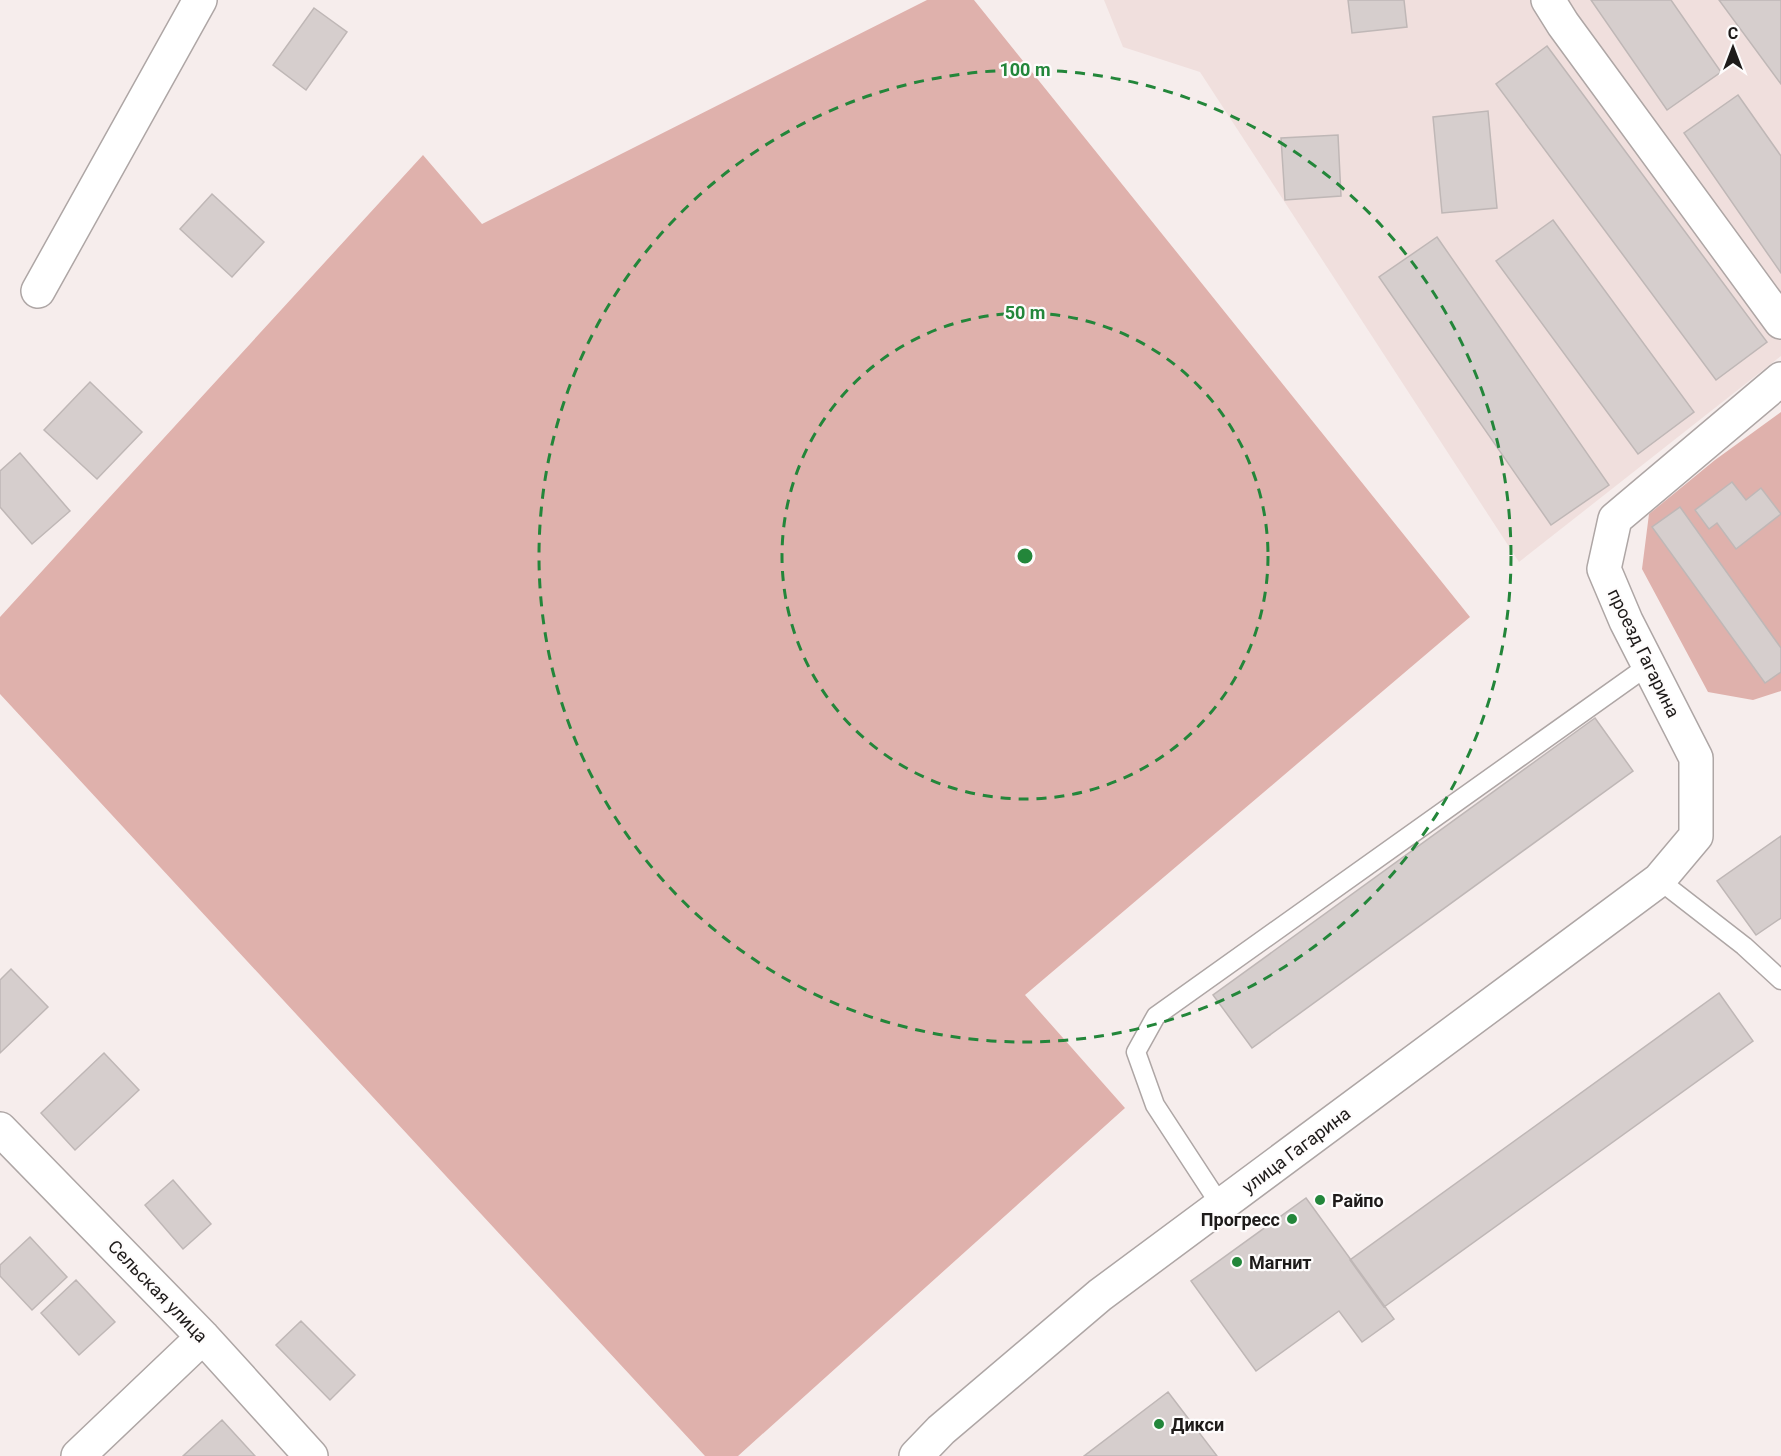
<svg xmlns="http://www.w3.org/2000/svg" width="1781" height="1456" font-family="Roboto,sans-serif">
	<style>
		.built { fill: #f0dfdd }
		.green { fill: #dfb1ac }
		.building { fill: #d6cecd; stroke: #bfb7b6; stroke-width: 1.5 }
		.lines { fill: none; stroke-linecap: round; stroke-linejoin: round }
		.lane-casing { stroke: #aea6a5; stroke-width: 21 }
		.street-casing { stroke: #aea6a5; stroke-width: 36 }
		.lane { stroke: #fff; stroke-width: 18 }
		.street { stroke: #fff; stroke-width: 33 }
		.ring { fill: none; stroke: #23863a; stroke-width: 3; stroke-dasharray: 10 8 }
		.poi-dot { fill: #23863a; stroke: #fefcfc; stroke-width: 2 }
		.labels { text-anchor: middle; dominant-baseline: central; stroke-width: 4.5; stroke-linejoin: round; paint-order: stroke }
		.street-label { font-size: 18px; fill: #1e1b1a; stroke: #fefcfc }
		.poi-label { font-size: 18px; font-weight: bold; fill: #1e1b1a; stroke: #fefcfc; text-anchor: start }
		.centre { fill: #23863a; stroke: #fefcfc; stroke-width: 3 }
		.ring-label { font-size: 18px; text-anchor: middle; font-weight: bold; fill: #23863a; stroke: #fefcfc; stroke-width: 4.5; stroke-linejoin: round; paint-order: stroke }
	</style>
	<rect width="100%" height="100%" fill="#f6edec"/>
	<!-- built -->
	<path class="built" d="M1104 0H1781V356L1519 562 1200 72 1123 47Z"/>
	<!-- green -->
	<path class="green" d="M927 0H974L1470 617 1025 995 1125 1108 738 1456H705L0 694V617L423 155 482 224Z
		M1781 412V691L1753 700 1708 692 1642 569 1649 514 1715 460Z"/>
	<!-- building -->
	<path class="building" d="M1348 0H1404L1407 27 1352 33Z
		M1591 0H1671L1721 72 1667 110Z
		M1719 0H1781V84Z
		M314 8 347 32 306 90 273 65Z
		M1547 46 1767 342 1716 380 1496 84Z
		M1738 95 1781 156V273L1684 133Z
		M1488 111 1497 208 1442 213 1433 117Z
		M1338 135 1341 196 1285 200 1281 138Z
		M212 194 264 242 232 277 180 229Z
		M1553 220 1694 412 1638 454 1496 261Z
		M1437 237 1609 485 1551 525 1379 277Z
		M90 382 142 432 97 479 44 430Z
		M20 453 70 511 32 544 0 507V471Z
		M1732 482 1746 500 1761 488 1781 514 1736 549 1717 523 1709 529 1695 510Z
		M1680 507 1781 648V672L1765 683 1652 527Z
		M1595 718 1633 771 1252 1048 1213 995Z
		M1781 836V918L1756 935 1717 881Z
		M11 969 48 1007 0 1053V980Z
		M1719 993 1753 1041 1384 1307 1350 1260Z
		M104 1053 139 1090 75 1150 41 1113Z
		M173 1180 211 1224 183 1249 145 1205Z
		M1306 1198 1394 1319 1362 1342 1339 1311 1256 1371 1191 1281Z
		M30 1237 67 1277 32 1310 0 1276V1265Z
		M76 1280 115 1322 79 1355 41 1313Z
		M301 1321 355 1375 330 1400 276 1345Z
		M1168 1392 1217 1456H1084Z
		M222 1420 255 1456H183Z"/>
	<g class="lines">
		<!-- lane casing -->
		<g class="lane-casing">
			<path id="lane" d="M1659 880 1744 946 1781 980
				M1221 1206 1155 1105 1136 1052 1156 1016 1649 665"/>
		</g>
		<!-- street casing -->
		<g class="street-casing">
			<path id="street" d="M1548 0 1563 24 1781 322
				M38 291 200 0
				M0 1129 203 1337 311 1456
				M78 1456 203 1337
				M916 1456 941 1430 1100 1295 1659 880 1696 836V758L1626 621 1604 569 1615 519 1781 379"/>
		</g>
		<!-- lane -->
		<use href="#lane" class="lane"/>
		<!-- street -->
		<use href="#street" class="street"/>
	</g>
	<!-- distance rings -->
	<g class="ring">
		<circle cx="1025" cy="556" r="243"/>
		<circle cx="1025" cy="556" r="486"/>
	</g>
	<!-- markers -->
	<g class="poi-dot">
		<circle cx="1320" cy="1200" r="6"/>
		<circle cx="1292" cy="1219" r="6"/>
		<circle cx="1237" cy="1262" r="6"/>
		<circle cx="1159" cy="1424" r="6"/>
	</g>
	<g class="labels">
		<!-- street labels -->
		<g class="street-label">
			<text transform="translate(1644 653) rotate(64)">проезд Гагарина</text>
			<text transform="translate(1296 1150) rotate(-37)">улица Гагарина</text>
			<text transform="translate(158 1291) rotate(46)">Сельская улица</text>
		</g>
		<!-- poi labels -->
		<g class="poi-label">
			<text x="1332" y="1200">Райпо</text>
			<text x="1280" y="1219" text-anchor="end">Прогресс</text>
			<text x="1249" y="1262">Магнит</text>
			<text x="1171" y="1424">Дикси</text>
		</g>
	</g>
	<circle cx="1025" cy="556" r="9" class="centre"/>
	<g class="ring-label">
		<text x="1025" y="76">100 m</text>
		<text x="1025" y="319">50 m</text>
	</g>
	<!-- north arrow -->
	<g transform="translate(1733 48)" stroke="#fefcfc" stroke-width="4.5" paint-order="stroke">
	<path d="M0-4.5L10 22L0 15L-10 22Z" fill="#1e1b1a"/>
	<text y="-9" font-size="16" font-weight="bold" text-anchor="middle" fill="#1e1b1a">С</text>
	</g>
</svg>
